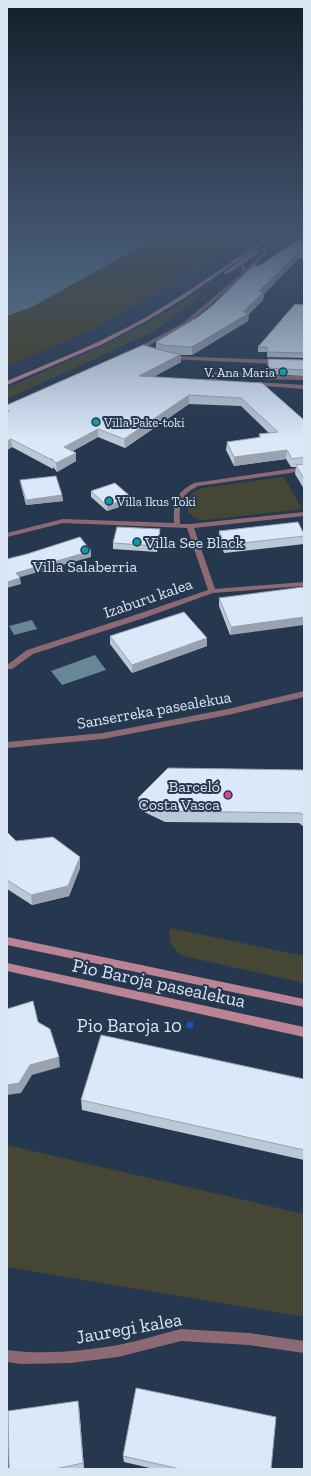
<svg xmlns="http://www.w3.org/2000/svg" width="311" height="1476" font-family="'Zilla Slab',serif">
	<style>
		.green { fill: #454734 }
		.sand { fill: #473e1e }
		.water { fill: #678799 }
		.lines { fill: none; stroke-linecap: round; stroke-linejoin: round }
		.minor { fill: #8c6973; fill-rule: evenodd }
		.secondary { fill: #bb8494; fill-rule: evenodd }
		.wall { fill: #bbc8d6 }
		.shaded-wall { fill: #99a2ae }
		.building { fill: #dae8f9; stroke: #99a2ae }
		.culture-dot { fill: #0f9aa8; stroke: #26384f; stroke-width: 1.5 }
		.hotel-dot { fill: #d1479c; stroke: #26384f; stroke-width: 1.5 }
		.transit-dot { fill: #1a4fb4; stroke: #26384f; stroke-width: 1.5 }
		.labels { text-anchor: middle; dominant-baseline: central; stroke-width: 4; stroke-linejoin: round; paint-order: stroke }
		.far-poi-label { font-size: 13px; fill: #dae5f4; stroke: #26384f; text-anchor: start }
		.poi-label { font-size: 16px; fill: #dae5f4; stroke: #26384f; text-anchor: start }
		.street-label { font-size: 16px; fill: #dae5f4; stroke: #26384f }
		.near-street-label { font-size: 19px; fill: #dae5f4; stroke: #26384f }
		.near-poi-label { font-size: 19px; fill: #dae5f4; stroke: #26384f; text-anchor: end }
	</style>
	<rect width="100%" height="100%" fill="#26384f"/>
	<!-- green -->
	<path class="green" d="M214 282 202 294 155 331 7 399V388L108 343 159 316Z
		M284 477 302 509 205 520 196 519 188 512 187 499 195 491 203 488Z
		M170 928 304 956V983L184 956C173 949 167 942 170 928Z
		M7 1145 304 1214V1317L7 1267Z"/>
	<!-- sand -->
	<path class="sand" d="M28 233H250L148 298 91 330 7 366V248Z"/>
	<!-- water -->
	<path class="water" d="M7 233H165L32 307 7 316Z
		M32 620 37 629 14 635 9 626Z
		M95 655 106 670 62 685 51 671Z"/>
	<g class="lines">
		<!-- minor -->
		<path class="minor" d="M262 247 266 248V253L252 269 187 325 139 351H135V349L183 323 241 274 242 267 237 262 248 254V250H252V254L242 262 246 267V269L262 253Z
			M171 356 278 360 281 362 278 364 169 359V357Z
			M221 371 256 375 304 376V380L256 379 221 375 214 376V378L225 382V384L210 380 209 374Z
			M253 382 304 385V389L251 385 250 384Z
			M304 467V471L198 486C179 496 179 504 180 524H190L304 512V516L194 528 215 589 304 582V586L213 593 144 618 33 654 12 669H7V665L27 650 138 614 208 590 187 528 63 523 7 537V533L63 519 174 523C173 503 175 493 194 483Z
			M304 691V697L228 715 103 739 7 748V742L103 733 228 709Z
			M181 1329 249 1333 304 1341V1353L249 1345 181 1341 118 1357 70 1363 21 1364 7 1362V1350C43 1355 83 1351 118 1345 139 1341 160 1334 181 1329Z"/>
		<!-- secondary -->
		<path class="secondary" d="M274 233H279L183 299 148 320 103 344 7 385V381C54 361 100 343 145 318 189 292 231 262 274 233Z
			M256 251 260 252 228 274H224V272Z
			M7 937 304 999V1007L7 945Z
			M7 963 304 1027V1037L7 971Z"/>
	</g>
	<!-- wall -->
	<path class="wall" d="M304 236V259L299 258 264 294 263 300 249 314 248 321 192 355H181V362L153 377 262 383 304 420V489L295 474 296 467H291L286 459 234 466 226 450 227 442 259 438V434L269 433 241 406 189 404 125 448 98 437 73 451 76 453V461L57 472 53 467V469L12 447 7 450V405L156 349V342L198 317 259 266Z
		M304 305V358L267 357V352H258V347Z
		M268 359 304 360V376L268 374Z
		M20 480 62 495 63 501 26 505 21 486Z
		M91 491 131 503 107 511 91 497Z
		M160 529V535L157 552 113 549V543Z
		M219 531 304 534V544L224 553 219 539Z
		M304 588 230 635 219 606V598Z
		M110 636 207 646 132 673 110 644Z
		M304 770V827L299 823 165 822 138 809V798Z
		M7 832 16 841 80 868 69 896 32 905 7 889Z
		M304 1079V1160L82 1110 81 1100Z
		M79 1406 84 1468 78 1469H9Z
		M123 1456 271 1469H154L124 1462Z"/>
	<!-- shaded-wall -->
	<path class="shaded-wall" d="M300 250 299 258 264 294 263 300 249 314 248 321 192 355V347L243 312 259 291Z
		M181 354V362L139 385V376Z
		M189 395V404L125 448 124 439Z
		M98 429V437L65 455 64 447Z
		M11 439 12 447 7 450V441Z
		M287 450 286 459 234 466V457Z
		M76 453V461L57 472 56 463Z
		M62 495 63 501 26 505V500Z
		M131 497V503L107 511V506Z
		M160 529V535L157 552V546Z
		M91 551V557L17 578 16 573Z
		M20 578 21 584 7 588V582Z
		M304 617V625L230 635 231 627Z
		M207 638V646L132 673V665Z
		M80 857V868L69 896 32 905 31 895Z
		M59 1057 60 1067 32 1075 21 1093 7 1095V1085L30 1065Z
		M78 1401 79 1406 84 1468 83 1463Z"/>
	<!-- building -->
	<path class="building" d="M304 236V251L300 250 259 291 264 292 243 312 249 313 192 347 162 345 156 342 198 317 213 305 254 265 259 266Z
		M295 304 304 305V353L267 352V347H258Z
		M143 345 172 353 181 354 139 376 262 383 304 420V457L292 459 287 450 234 457 227 442 261 437 259 434 278 432 241 398 189 395 124 439 98 429 64 447 76 453 56 463 51 458 52 460 11 439 7 441V412L9 411 7 410V405Z
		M268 359 304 360V370L268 368Z
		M304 464V479L296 465Z
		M56 476 62 495 26 500 20 480Z
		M115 483 131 497 107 506 91 491Z
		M298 522 304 534V536L225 545 219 531Z
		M117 527 160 529 157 546 113 543Z
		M80 537 91 551 16 573 20 578 7 582V559L27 554Z
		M303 587 304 588V617L231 627 219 598Z
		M184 612 207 638 132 665 110 636Z
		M168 768 304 770V815L300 813 165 811 138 798Z
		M7 832 16 841 53 837 80 857 68 886 31 895 7 880Z
		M33 1001 38 1022 50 1029 59 1057 30 1065 19 1083 7 1085V1009Z
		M101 1035 304 1079V1150L81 1100Z
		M136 1388 276 1417 271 1469H180L123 1456Z
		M78 1401 83 1463 55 1469H9L8 1411Z"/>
	<!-- sky -->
	<linearGradient id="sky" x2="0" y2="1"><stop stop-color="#151f2b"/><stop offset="0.53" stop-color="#41536e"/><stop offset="1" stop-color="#41536e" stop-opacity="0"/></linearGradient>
	<rect width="311" height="440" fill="url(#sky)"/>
	<!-- markers -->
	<g class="culture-dot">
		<circle cx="283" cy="372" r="4"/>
		<circle cx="96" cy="422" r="4"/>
		<circle cx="109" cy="501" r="4"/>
		<circle cx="137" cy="542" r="4"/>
		<circle cx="85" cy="550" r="4"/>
	</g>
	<circle class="hotel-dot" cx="228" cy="795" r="4"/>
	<rect class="transit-dot" x="186" y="1021" width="8" height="8" rx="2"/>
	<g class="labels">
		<!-- far-poi labels -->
		<g class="far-poi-label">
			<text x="275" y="372" text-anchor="end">V. Ana Maria</text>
			<text x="104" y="422">Villa Pake-toki</text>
			<text x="117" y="501">Villa Ikus Toki</text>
		</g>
		<!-- poi labels -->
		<g class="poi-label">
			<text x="145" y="542">Villa See Black</text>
			<text x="85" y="566" text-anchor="middle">Villa Salaberria</text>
			<text x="220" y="786" text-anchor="end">Barceló<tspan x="220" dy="18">Costa Vasca</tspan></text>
		</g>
		<!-- street labels -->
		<g class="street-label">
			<text transform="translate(148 598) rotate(-19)">Izaburu kalea</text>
			<text transform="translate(154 710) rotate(-10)">Sanserreka pasealekua</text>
		</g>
		<!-- near-street labels -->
		<g class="near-street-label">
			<text transform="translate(159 983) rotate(12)">Pio Baroja pasealekua</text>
			<text transform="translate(129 1328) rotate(-10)">Jauregi kalea</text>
		</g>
		<!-- near-poi labels -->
		<g class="near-poi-label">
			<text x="182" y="1025">Pio Baroja 10</text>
		</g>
	</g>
	<!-- border -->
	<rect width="311" height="1476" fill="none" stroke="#dae5f4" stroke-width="16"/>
</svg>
